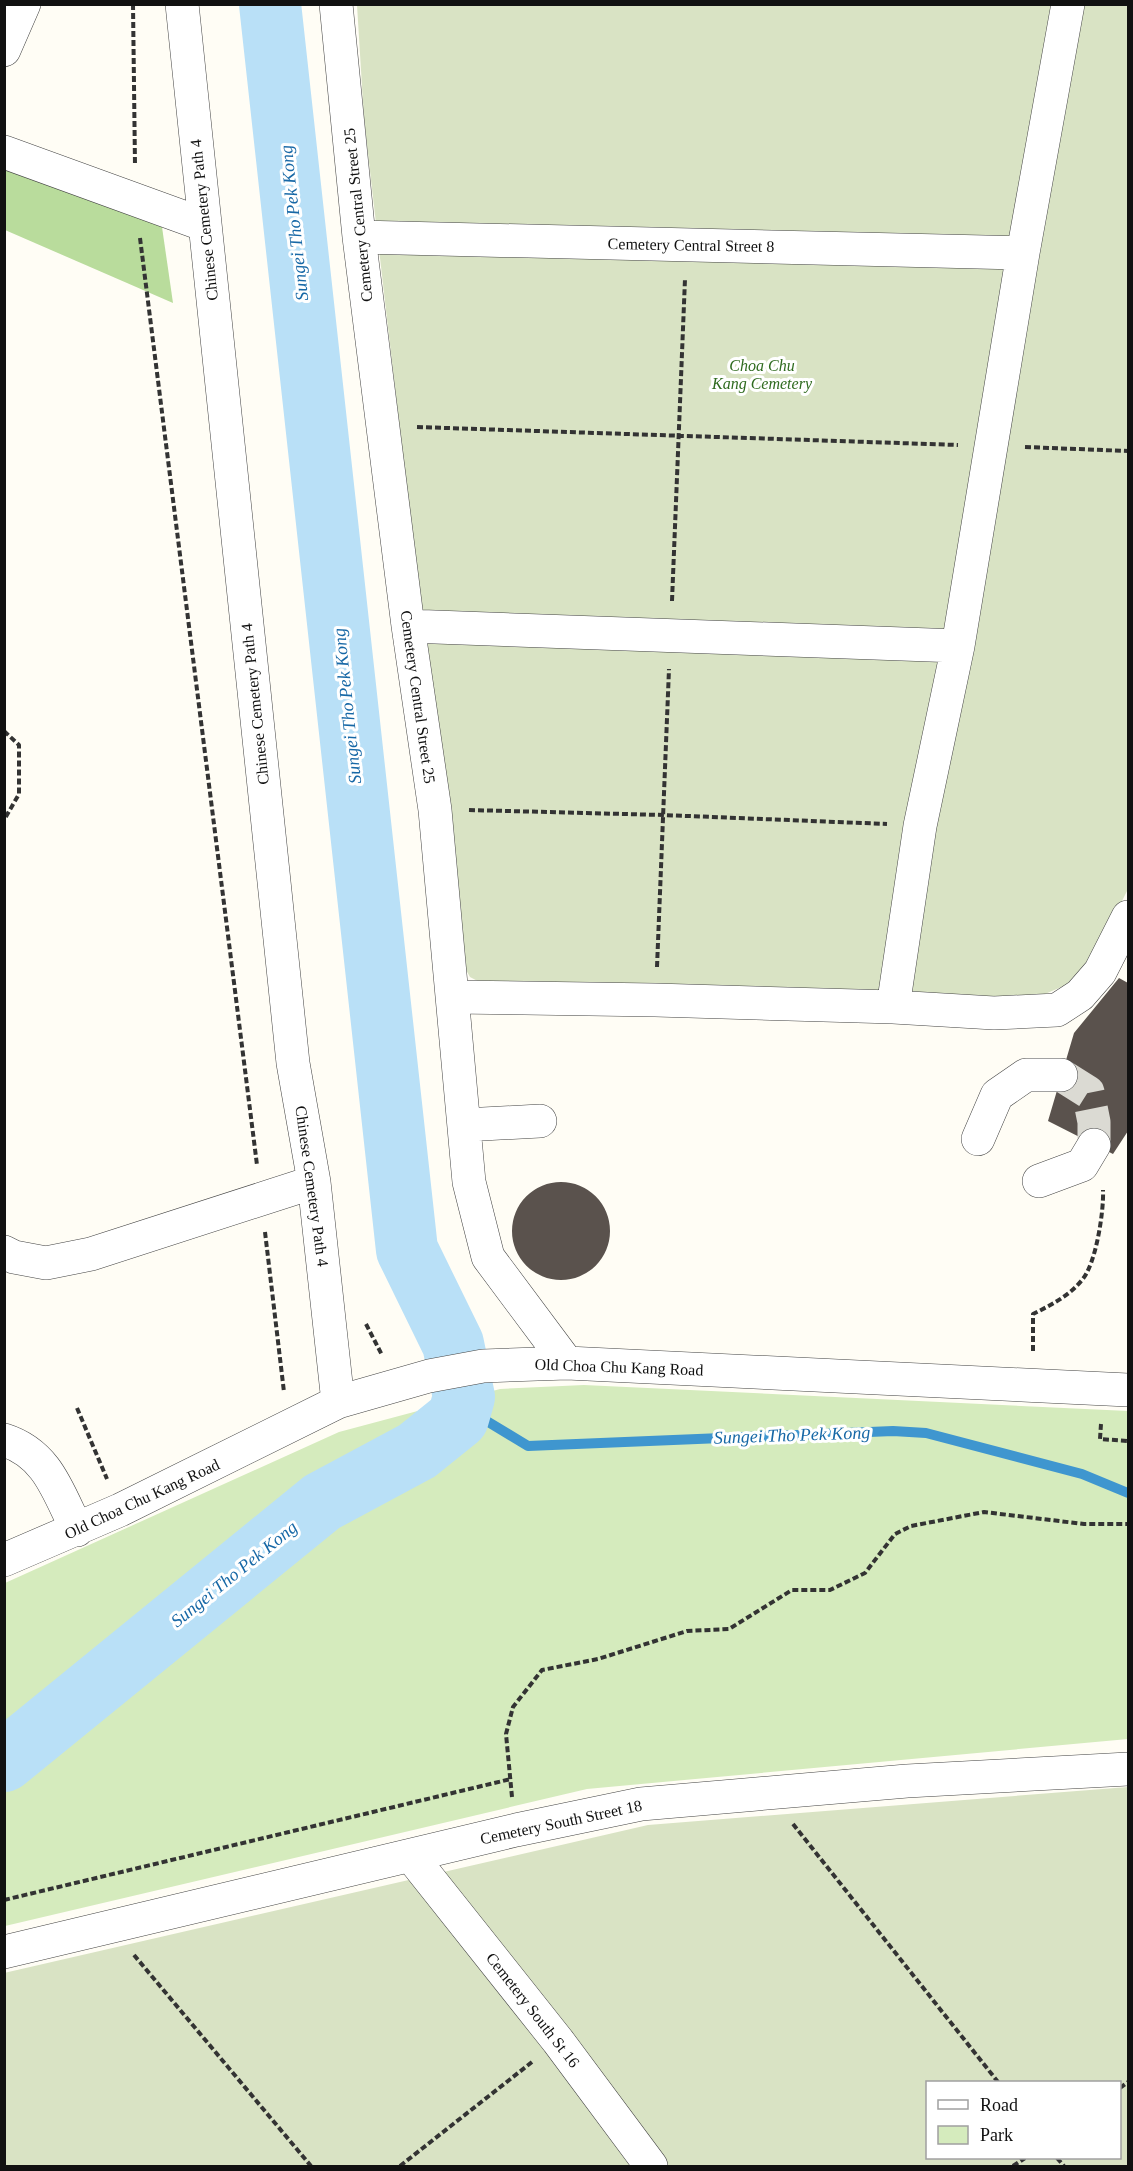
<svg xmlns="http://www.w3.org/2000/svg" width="1133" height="2171" font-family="Georgia,serif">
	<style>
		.green { fill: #d5ebbd }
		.forest { fill: #b9dc9c }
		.cemetery { fill: #d9e3c4; fill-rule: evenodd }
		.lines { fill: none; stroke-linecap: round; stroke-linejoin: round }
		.stream { stroke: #3f96cf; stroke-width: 10 }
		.river { stroke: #b9e0f7; stroke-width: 62 }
		.building { fill: #5a524d }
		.minor-tunnel { stroke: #dbdad3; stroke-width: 33; stroke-dasharray: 33 16; stroke-linecap: butt }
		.minor-casing { stroke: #444; stroke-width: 34 }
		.path { stroke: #333; stroke-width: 4; stroke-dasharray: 6 3; stroke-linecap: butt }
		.minor { stroke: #fff; stroke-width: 33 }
		.labels { text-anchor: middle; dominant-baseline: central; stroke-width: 6; stroke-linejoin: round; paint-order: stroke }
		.street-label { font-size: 16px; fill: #111; stroke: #fff }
		.park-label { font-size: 16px; font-style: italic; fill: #2f6b1f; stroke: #fff }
		.water-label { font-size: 18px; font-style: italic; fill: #1768a6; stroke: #fff }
	</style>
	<rect width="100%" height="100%" fill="#fffdf5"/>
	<!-- green -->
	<path class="green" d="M584 1385 1128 1411V1739L587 1789 5 1926V1583L339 1432 500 1389Z"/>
	<!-- forest -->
	<path class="forest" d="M4 164 162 227 173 303 5 230Z"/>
	<!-- cemetery -->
	<path class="cemetery" d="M357 5H1128V889L1096 953 1066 985 1031 1000 487 986 470 977 461 961 364 119Z
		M1128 1787V2166H5L4 1973 648 1825ZM928 2082H1120V2158H928Z"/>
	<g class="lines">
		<!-- stream -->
		<path class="stream" d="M464 1397 485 1420 528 1446 893 1431 926 1433 1082 1474 1128 1493"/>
		<!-- river -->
		<path class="river" d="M4 1761 322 1502 417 1451 458 1418 464 1397 453 1344 407 1250 270 4"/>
	</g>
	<!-- building -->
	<path class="building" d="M1119 978 1128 983V1131L1113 1154 1048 1121 1074 1033Z
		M512 1231a49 49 0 1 1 98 0a49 49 0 1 1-98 0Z"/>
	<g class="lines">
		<!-- minor-tunnel -->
		<path class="minor-tunnel" d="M1061 1075 1088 1092 1094 1122V1145"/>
		<!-- minor casing -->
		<g class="minor-casing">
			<path id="minor" d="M182 4 293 1063 314 1182 338 1402
				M336 4 359 237 408 626 435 810 469 1182 488 1257 567 1363
				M4 50 24 4
				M4 152 205 225
				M359 237 1023 253
				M408 626 958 646
				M454 997 655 1000 893 1007 994 1013 1057 1010 1080 995 1100 972 1128 917
				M893 1007 920 826 958 646 1023 253 1068 4
				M464 1125 540 1121
				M978 1139 997 1095 1026 1075H1061
				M1039 1181 1082 1165 1094 1145
				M4 1252 14 1257 46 1263 91 1254 314 1182
				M4 1440C48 1454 58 1492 77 1530
				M4 1560 120 1510 338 1402 429 1376 483 1366 567 1363 1128 1390
				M411 1856 558 2041 651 2166
				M4 1952 516 1830 641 1804 907 1781 1128 1769"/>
		</g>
		<!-- path -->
		<path class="path" d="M133 4 135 165
			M140 238 257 1165
			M417 427 958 445
			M1025 447 1128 451
			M672 601 685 279
			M4 731 19 745V794L4 820
			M469 810 663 815 887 824
			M657 967 669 669
			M265 1232 284 1392
			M366 1324 382 1355
			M1033 1351V1314C1051 1305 1069 1296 1082 1280 1096 1264 1104 1211 1103 1190
			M77 1408 107 1479
			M1101 1424 1100 1439 1128 1441
			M512 1797 506 1734 513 1707 542 1670 598 1659 687 1631 729 1629 792 1590H830L865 1573 895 1534 911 1526 984 1512 1084 1524H1128
			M793 1824 998 2082
			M4 1900 511 1779
			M134 1955 311 2166
			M1120 2088 1128 2082
			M1057 2158 1064 2166
			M400 2166 532 2062
			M1013 2166 1025 2158"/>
		<!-- minor -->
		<use href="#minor" class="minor"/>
	</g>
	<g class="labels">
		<!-- street labels -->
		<g class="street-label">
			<text transform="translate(358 215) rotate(-96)">Cemetery Central Street 25</text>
			<text transform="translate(204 220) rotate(-96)">Chinese Cemetery Path 4</text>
			<text transform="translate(691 245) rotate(1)">Cemetery Central Street 8</text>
			<text transform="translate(418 697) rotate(82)">Cemetery Central Street 25</text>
			<text transform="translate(255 704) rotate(-96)">Chinese Cemetery Path 4</text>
			<text transform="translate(312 1186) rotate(82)">Chinese Cemetery Path 4</text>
			<text transform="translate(619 1367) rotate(2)">Old Choa Chu Kang Road</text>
			<text transform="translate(142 1499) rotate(-25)">Old Choa Chu Kang Road</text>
			<text transform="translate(561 1822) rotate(-12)">Cemetery South Street 18</text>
			<text transform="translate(533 2010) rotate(52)">Cemetery South St 16</text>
		</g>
		<!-- park labels -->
		<g class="park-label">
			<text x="762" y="365">Choa Chu<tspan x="762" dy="18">Kang Cemetery</tspan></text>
		</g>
		<!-- water labels -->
		<g class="water-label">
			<text transform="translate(294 223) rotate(-96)">Sungei Tho Pek Kong</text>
			<text transform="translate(347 706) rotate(-96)">Sungei Tho Pek Kong</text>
			<text transform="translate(792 1435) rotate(-2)">Sungei Tho Pek Kong</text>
			<text transform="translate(234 1574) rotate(-39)">Sungei Tho Pek Kong</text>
		</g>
	</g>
	<!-- border -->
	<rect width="1133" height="2171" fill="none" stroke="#111111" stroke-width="12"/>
	<!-- legend -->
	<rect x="926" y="2081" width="195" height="78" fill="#ffffff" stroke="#a0a0a0" stroke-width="1.5"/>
	<rect x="938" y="2100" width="30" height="9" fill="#ffffff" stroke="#a0a0a0" stroke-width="1.5"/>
	<text x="980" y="2111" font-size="18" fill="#111111">Road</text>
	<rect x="938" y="2126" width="30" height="18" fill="#d5ebbd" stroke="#a0a0a0" stroke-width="1.5"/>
	<text x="980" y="2141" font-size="18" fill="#111111">Park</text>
</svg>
